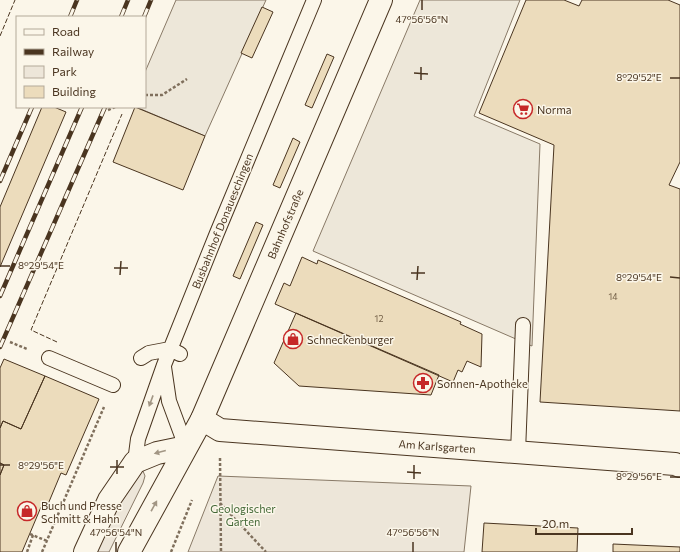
<svg xmlns="http://www.w3.org/2000/svg" width="680" height="552" font-family="Commissioner,sans-serif">
	<style>
		.green { fill: #ede6d9; stroke: #887966 }
		.parking { fill: #ede7d9; stroke: #887966 }
		.building { fill: #ecdcbc; stroke: #4a3520 }
		.lines { fill: none; stroke-linecap: round; stroke-linejoin: round }
		.service-casing { stroke: #4a3520; stroke-width: 16 }
		.minor-casing { stroke: #4a3520; stroke-width: 24 }
		.secondary-casing { stroke: #4a3520; stroke-width: 24 }
		.path { stroke: #7f6f5c; stroke-width: 2.5; stroke-dasharray: 3 2; stroke-linecap: butt }
		.service { stroke: #fbf6e9; stroke-width: 14 }
		.minor { stroke: #fbf6e9; stroke-width: 22 }
		.secondary { stroke: #fbf6e9; stroke-width: 22 }
		.rail-casing { stroke: #4a3520; stroke-width: 4.5 }
		.rail { stroke: #fbf6e9; stroke-width: 3; stroke-dasharray: 9; stroke-linecap: butt }
		.fence { stroke: #4a3520; stroke-width: 1; stroke-dasharray: 5 2; stroke-linecap: butt }
		.oneway { fill: #a29684 }
		.ticks { fill: none; stroke: #4a3520; stroke-width: 1.5 }
		.labels { text-anchor: middle; dominant-baseline: central; stroke-width: 3; stroke-linejoin: round; paint-order: stroke }
		.number-label { font-size: 9px; fill: #725f47 }
		.poi-label { font-size: 11px; fill: #4a3520; stroke: #fbf6e9; text-anchor: start }
		.street-label { font-size: 11px; fill: #4a3520; stroke: #fbf6e9 }
		.park-label { font-size: 11px; fill: #436837; stroke: #fbf6e9 }
		.ticks-label { font-size: 10px; text-anchor: middle; fill: #4a3520; stroke: #fbf6e9; stroke-width: 3; stroke-linejoin: round; paint-order: stroke }
	</style>
	<rect width="100%" height="100%" fill="#fbf6e9"/>
	<!-- green -->
	<path class="green" d="M143 471 145 476 143 483 109 552H93L124 490 137 473Z
		M218 476 471 486 464 552H188Z"/>
	<!-- parking -->
	<path class="parking" d="M176 0H266L205 136 136 107H145V72Z
		M420 0H520L474 116 540 144 532 346 313 251Z"/>
	<!-- building -->
	<path class="building" d="M526 0H564L579 6 582 0H668L680 5V162L669 185 680 189V411L540 402 554 145 479 113Z
		M262 7 273 12 252 58 241 53Z
		M327 54 334 57 312 108 305 105Z
		M42 107H54L66 112 0 267V207Z
		M135 107 205 136 183 190 113 162Z
		M293 138 300 142 280 188 273 185Z
		M256 222 263 225 240 279 233 276Z
		M302 257 317 264 318 260 461 322 460 324 482 334 481 367 467 361 462 372 458 370 453 382 275 304 284 283 290 286Z
		M296 313 439 375 431 395 299 386 274 363Z
		M4 359 45 376 21 429 3 421 0 428V368Z
		M45 376 99 399 66 475 61 473 46 509 41 507 22 552H0V475L4 465 0 463V428L3 421 21 429Z
		M0 463 4 465 0 475Z
		M484 523 578 528 577 552H482Z
		M613 544 680 547V552H613Z"/>
	<g class="lines">
		<!-- service casing -->
		<g class="service-casing">
			<path id="service" d="M49 358 113 385
				M141 358 149 353 170 349 180 354
				M164 367 169 401 186 447
				M518 452 523 325
				M135 462 138 439 164 365 217 233 314 0"/>
		</g>
		<!-- minor casing -->
		<g class="minor-casing">
			<path id="minor" d="M202 419 220 430 675 464 680 466"/>
		</g>
		<!-- secondary casing -->
		<g class="secondary-casing">
			<path id="secondary" d="M85 552 109 500 135 462 157 453 186 447
				M129 552 202 419 381 0"/>
		</g>
		<!-- path -->
		<path class="path" d="M145 95H162L187 79
			M108 110 115 107
			M10 342 27 349
			M220 458 221 552
			M220 503 266 552
			M30 534 47 541
			M27 552 33 535
			M42 552 104 407
			M171 552 192 500"/>
		<!-- service -->
		<use href="#service" class="service"/>
		<!-- minor -->
		<use href="#minor" class="minor"/>
		<!-- secondary -->
		<use href="#secondary" class="secondary"/>
		<!-- rail casing -->
		<g class="rail-casing">
			<path id="rail" d="M70 17 77 0
				M121 17 128 0
				M144 17 151 0
				M0 181 32 107
				M0 296 82 107
				M0 347 105 107"/>
		</g>
		<!-- rail -->
		<use href="#rail" class="rail"/>
		<!-- fence -->
		<path class="fence" d="M0 36 15 0
			M57 342 31 330 122 114"/>
	</g>
	<!-- one-way arrows -->
	<defs><path id="oneway-solid" d="M-6-.8H1V-3.2L6.5 0L1 3.2V.8H-6Z"/></defs>
	<g class="oneway">
		<use href="#oneway-solid" transform="translate(151 401) rotate(110)"/>
		<use href="#oneway-solid" transform="translate(160 452) rotate(165)"/>
		<use href="#oneway-solid" transform="translate(154 506) rotate(-61)"/>
	</g>
	<!-- ticks -->
	<path class="ticks" d="M422 10V0M414 73 428 74M670 78H680M421 80V67M0 266H10M114 268H128M411 273H425M120 275 121 261M670 277 680 278M417 280 418 266M0 465H10M110 467H124M407 472 421 473M117 474V460M670 477H680M414 479V465M116 552V542M413 552V542"/>
	<!-- icons -->
	<defs>
		<g id="supermarket-ring" transform="scale(1)"><circle r="9.5" fill="#fbf6e9" stroke="#c62828" stroke-width="1.5"/><path d="M-6-5.5h2.5l.6 2H6L4.5 2H-2.5L-4.4-4H-6ZM-1.5 3.2a1.3 1.3 0 1 0 .1 0ZM3 3.2a1.3 1.3 0 1 0 .1 0Z" fill="#c62828"/></g>
		<g id="shop-ring" transform="scale(1)"><circle r="9.5" fill="#fbf6e9" stroke="#c62828" stroke-width="1.5"/><path d="M-5-2.5h2.3a2.7 3.5 0 0 1 5.4 0H5L5.5 6h-11ZM-1.5-2.5h3a1.5 2.3 0 0 0-3 0Z" fill="#c62828"/></g>
		<g id="pharmacy-ring" transform="scale(1)"><circle r="9.5" fill="#fbf6e9" stroke="#c62828" stroke-width="1.5"/><path d="M-2-6h4v4h4v4h-4v4h-4v-4h-4v-4h4Z" fill="#c62828"/></g>
	</defs>
	<g fill-rule="evenodd">
		<use href="#supermarket-ring" x="523" y="109"/>
		<use href="#shop-ring" x="293" y="339"/>
		<use href="#pharmacy-ring" x="423" y="383"/>
		<use href="#shop-ring" x="27" y="511"/>
	</g>
	<g class="labels">
		<!-- number labels -->
		<g class="number-label">
			<text x="613" y="296">14</text>
			<text x="379" y="318">12</text>
		</g>
		<!-- poi labels -->
		<g class="poi-label">
			<text x="537" y="109">Norma</text>
			<text x="307" y="339">Schneckenburger</text>
			<text x="437" y="383">Sonnen-Apotheke</text>
			<text x="41" y="505">Buch und Presse<tspan x="41" dy="13">Schmitt &amp; Hahn</tspan></text>
		</g>
		<!-- street labels -->
		<g class="street-label">
			<text transform="translate(222 221) rotate(-68)">Busbahnhof Donaueschingen</text>
			<text transform="translate(285 224) rotate(-67)">Bahnhofstraße</text>
			<text transform="translate(437 446) rotate(4)">Am Karlsgarten</text>
		</g>
		<!-- park labels -->
		<g class="park-label">
			<text x="243" y="508">Geologischer<tspan x="243" dy="13">Garten</tspan></text>
		</g>
	</g>
	<g class="ticks-label">
		<text x="422" y="23">47°56'56"N</text>
		<text x="639" y="81">8°29'52"E</text>
		<text x="41" y="269">8°29'54"E</text>
		<text x="639" y="281">8°29'54"E</text>
		<text x="41" y="469">8°29'56"E</text>
		<text x="639" y="480">8°29'56"E</text>
		<text x="116" y="536">47°56'54"N</text>
		<text x="413" y="536">47°56'56"N</text>
	</g>
	<!-- legend -->
	<rect x="16" y="16" width="130" height="92" fill="#fbf6e9" stroke="#b4a999"/>
	<rect x="24" y="29" width="20" height="6" fill="#fbf6e9" stroke="#b4a999"/>
	<text x="52" y="36" font-size="12" fill="#4a3520">Road</text>
	<rect x="24" y="49" width="20" height="6" fill="#4a3520" stroke="#b4a999"/>
	<text x="52" y="56" font-size="12" fill="#4a3520">Railway</text>
	<rect x="24" y="66" width="20" height="12" fill="#ede6d9" stroke="#b4a999"/>
	<text x="52" y="76" font-size="12" fill="#4a3520">Park</text>
	<rect x="24" y="86" width="20" height="12" fill="#ecdcbc" stroke="#b4a999"/>
	<text x="52" y="96" font-size="12" fill="#4a3520">Building</text>
	<!-- scale -->
	<path d="M536 528v6h96v-6" fill="none" stroke="#4a3520" stroke-width="2"/>
	<text x="542" y="528" font-size="12" fill="#4a3520" stroke="#fbf6e9" stroke-width="3" paint-order="stroke">20 m</text>
</svg>
